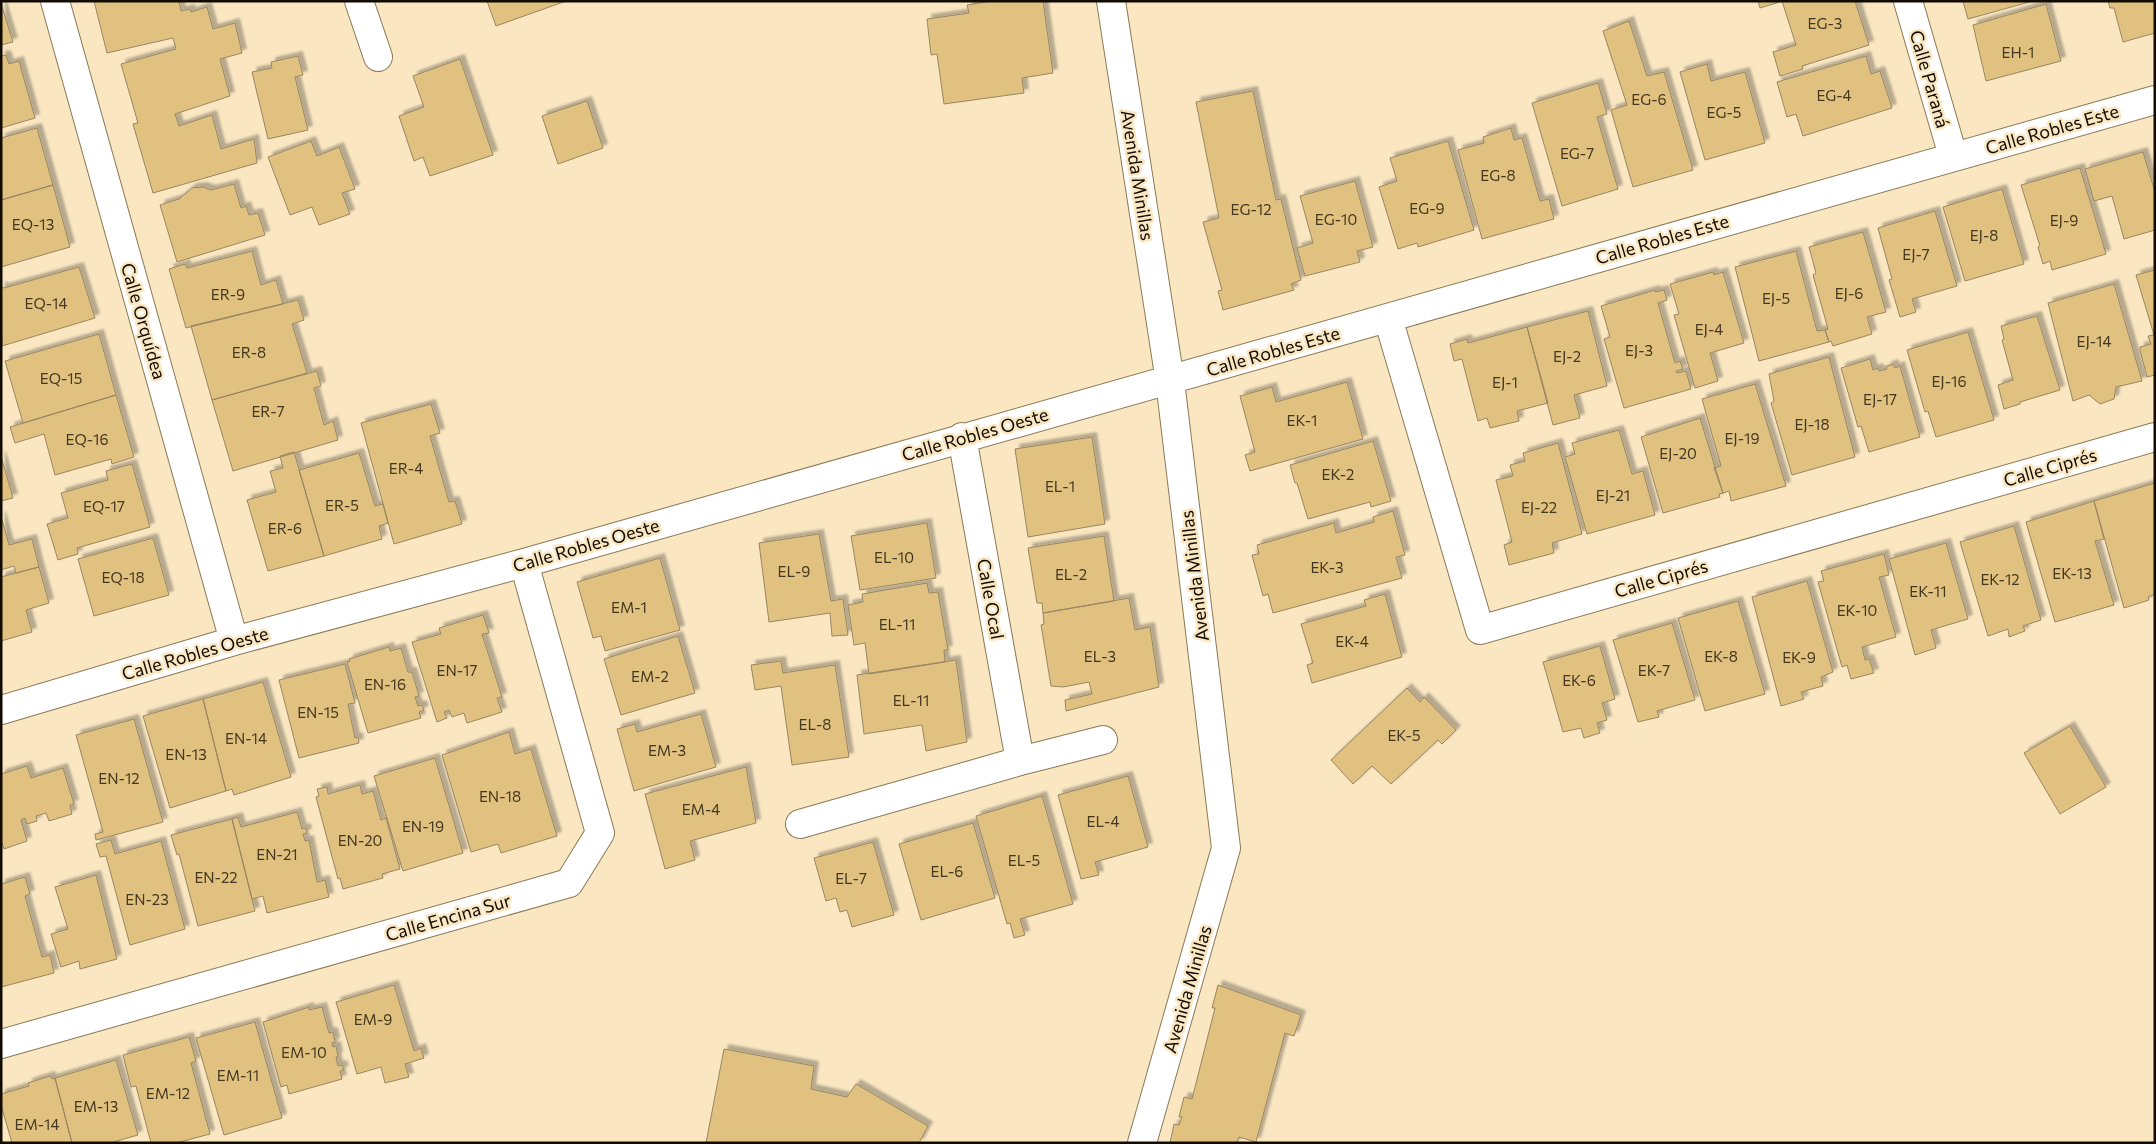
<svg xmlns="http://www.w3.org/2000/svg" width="2156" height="1144" font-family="Commissioner,sans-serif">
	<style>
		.building { fill: #e1c17f; stroke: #978663; filter: url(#shadow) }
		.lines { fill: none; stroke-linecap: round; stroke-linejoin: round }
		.minor-casing { stroke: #8a7956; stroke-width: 30 }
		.minor { stroke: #fff; stroke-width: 28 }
		.labels { text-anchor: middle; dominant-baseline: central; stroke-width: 5; stroke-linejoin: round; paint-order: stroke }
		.number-label { font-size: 15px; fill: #453820 }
		.street-label { font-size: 18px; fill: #110b01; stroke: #fae7c2 }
	</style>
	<defs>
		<filter id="shadow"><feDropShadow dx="4.5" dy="-4.5" stdDeviation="1" flood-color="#0004"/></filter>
	</defs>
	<rect width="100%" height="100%" fill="#fae7c2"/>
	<!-- building -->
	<path class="building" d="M94 1H179L181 11 190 9 191 12 207 7 213 29 235 23 242 53 220 59 230 96 175 114 179 126 212 115 221 149 254 139 257 163 153 193 133 124 138 123 121 64 176 49 173 38 107 53Z
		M487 1H566L496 26Z
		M992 1H1043L1053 73 1022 78 1024 93 944 104 937 54 931 55 927 19 969 13 967 5Z
		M1758 1H1783L1760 8Z
		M1782 1H1855L1869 45 1802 66 1803 69 1780 76 1773 52 1796 45Z
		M1963 1H2033L1968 19Z
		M2108 1H2155V33L2123 42 2114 8H2110Z
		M1 3 13 42 1 45Z
		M2046 4 2061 61 1986 81 1973 25Z
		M1629 21 1647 76 1664 72 1693 170 1633 187 1611 110 1627 105 1603 31Z
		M6 55 9 64 19 61 35 118 1 128V56Z
		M298 56 303 75 295 77 308 130 268 139 252 72 272 68 271 62Z
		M1866 56 1871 74 1880 71 1892 108 1803 136 1796 114 1787 117 1777 82Z
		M460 59 493 155 430 176 423 157 414 161 399 116 424 107 413 76Z
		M1707 64 1711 81 1745 72 1765 143 1705 160 1680 72Z
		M1598 83 1607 114 1597 117 1618 189 1562 206 1532 103Z
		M1253 91 1276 200 1281 199 1301 280 1291 284 1294 290 1223 310 1218 291 1222 290 1203 222 1219 218 1196 102Z
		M587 101 603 148 558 164 542 116Z
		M37 128 53 185 1 200V138Z
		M1511 128 1514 140 1522 138 1540 201 1549 199 1554 219 1482 239 1458 150 1484 143 1483 137Z
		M311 141 317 156 339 147 355 189 342 193 350 214 319 225 312 207 290 215 268 157Z
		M1448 141 1474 230 1418 247 1417 243 1398 249 1379 187 1397 181 1390 158Z
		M2143 152 2155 192V230L2124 239 2112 196 2094 201 2085 169Z
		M2080 168 2106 254 2052 270 2050 261 2043 264 2038 247 2040 246 2021 185Z
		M1355 181 1373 247 1357 251 1360 262 1305 276 1297 248 1313 243 1300 196Z
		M234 184 241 208 246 206 249 215 258 213 265 235 177 262 160 205 179 199 192 188 203 187 211 190Z
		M53 185 70 247 1 267V200Z
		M2002 189 2024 264 1965 281 1943 207Z
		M1935 211 1957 286 1912 299 1916 312 1900 317 1889 280 1892 279 1878 228Z
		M1863 232 1886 312 1867 317 1872 334 1833 346 1831 341 1829 342 1825 330 1828 329 1813 275 1816 273 1809 247Z
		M252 251 261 285 276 280 283 304 186 328 169 269 185 264 187 268Z
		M1796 251 1817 331 1825 330 1829 342 1759 361 1735 267Z
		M79 267 95 318 2 346 1 286 4 288Z
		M2155 270V375L2147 377 2140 350V347L2151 344 2148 336 2154 335 2136 275Z
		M1713 272 1714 275 1723 272 1744 343 1710 353 1718 381 1695 388 1674 315 1679 314 1670 284Z
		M2114 284 2142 381 2116 387 2114 399 2100 404 2089 395 2073 401 2048 303Z
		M1655 290V292L1664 290 1667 300 1658 303 1675 363 1680 361 1683 369 1676 371 1677 373 1686 371 1691 389 1624 408 1604 339 1610 337 1601 306Z
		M298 300 304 320 292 324 307 373 212 400 191 326Z
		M1588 311 1607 386 1574 395 1580 418 1553 425 1527 327Z
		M2037 316 2060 390 2020 402V404L2004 409 1998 385 2013 380 2002 340 2004 339 2001 326Z
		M1527 327 1548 403 1517 411 1519 421 1490 428 1487 418 1478 421 1462 359 1454 361 1450 344 1467 339 1468 343Z
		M1968 332 1994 420 1936 437 1928 411 1925 412 1907 350Z
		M99 334 116 395 23 423 5 361Z
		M1829 357 1855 457 1792 475 1771 403 1774 401 1769 374Z
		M1870 359 1873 370 1878 368 1879 371 1887 369 1886 367 1893 364 1895 368 1900 366 1920 437 1869 452 1861 426 1858 427 1841 368Z
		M317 371 321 386 314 388 324 425 333 421 338 440 233 471 212 400Z
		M1347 382 1363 439 1250 471 1245 455 1255 452 1240 396 1272 387 1276 402Z
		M1755 384 1786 486 1731 501 1729 491 1723 493 1714 468 1721 466 1702 399Z
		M116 395 134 457 112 464 111 459 55 475 44 434 15 443 10 427Z
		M431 404 440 433 430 436 449 502 455 501 462 524 394 544 361 423Z
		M1700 418 1723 493 1719 494 1720 497 1663 513 1641 437Z
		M1619 430 1632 474 1643 471 1655 515 1587 534 1565 457 1575 454 1572 443Z
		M1092 437 1105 524 1028 537 1015 449Z
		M1373 441 1391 501 1371 507 1370 502 1308 519 1297 483H1295L1290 465Z
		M1558 443 1582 534 1552 543 1554 553 1509 565 1504 545 1512 542 1496 480 1513 476 1510 465 1525 461 1523 453Z
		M294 452 324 556 268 571 247 500 276 492 270 471 283 468 280 456Z
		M359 453 375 506 383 504 388 523 379 526 382 539 324 556 299 470Z
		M1 456 13 498 1 501Z
		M132 464 150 527 77 548 78 554 58 560 47 524 68 518 61 493 108 480 106 471Z
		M2155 483V594L2148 597 2149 600 2124 608 2094 501Z
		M2094 501 2104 539 2095 541 2114 605 2055 622 2026 522Z
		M1393 511 1405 555 1396 557 1402 578 1273 613 1268 594 1263 596 1252 555 1259 554 1257 545 1334 523 1336 533 1374 522 1373 517Z
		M1 516 9 545 32 539 39 567 16 573 14 566 1 570Z
		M927 523 936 578 860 590 851 536Z
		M2014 526 2041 620 2023 626 2025 631 2009 637 2008 629 1988 636 1960 542Z
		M819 534 831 601 843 599 848 635 832 636 830 613 769 622 759 543Z
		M1104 536 1114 601 1043 613 1042 603H1037L1028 548Z
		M153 538 169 595 94 616 78 559Z
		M1946 543 1968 619 1931 630 1936 648 1915 655 1889 559Z
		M1884 554 1889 575 1879 577 1896 637 1862 647 1865 660 1869 659 1874 673 1851 679 1847 665 1842 667 1818 582 1824 581 1821 571Z
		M660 558 680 630 605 651 601 636 593 638 577 582Z
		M39 567 49 603 26 610 32 632 1 641V577Z
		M1807 581 1833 672 1821 677 1823 686 1801 692 1804 699 1781 706 1752 597Z
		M927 583 929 593 938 592 948 650H944L945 662 869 674 865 643 854 645 848 605 863 602 862 594Z
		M1385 594 1402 657 1312 683 1307 665 1313 663 1301 624 1366 606 1364 600Z
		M1129 598 1135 630 1150 627 1159 687 1066 711 1065 700 1092 694 1089 682 1063 687 1051 686 1041 625 1044 624 1043 613Z
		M1738 601 1765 694 1705 711 1678 618Z
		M483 615 489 633 482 634 502 697 497 698 502 712 467 723 464 713 452 717 449 710 444 712 447 718 437 722 412 642 441 634 439 628Z
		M1672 623 1695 700 1657 711 1659 717 1638 722 1613 640Z
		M678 636 695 693 621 715 604 659Z
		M1600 646 1615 699 1602 703 1607 720 1597 723 1600 733 1584 738 1581 728 1563 732 1543 662Z
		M389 647 390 651 401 648 408 672H412L419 696 415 697 418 706 422 705 424 710 419 712 421 718 368 733 347 662 350 661 349 659Z
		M956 660 967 742 926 751 922 725 864 734 857 675Z
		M781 661 783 673 835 665 849 757 792 765 781 686 755 690 751 665Z
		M345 664 355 703 348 704 355 738 358 737 359 743 299 758 279 680Z
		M263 682 291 777 234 795 232 789 226 791 203 699Z
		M1407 688 1420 702 1424 697 1456 730 1442 744 1438 740 1391 784 1372 766 1353 784 1331 760Z
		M203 699 226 791 170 808 143 716Z
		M701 714 716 767 634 791 617 729 635 724 637 732Z
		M134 719 163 822 96 840 95 834 103 832 76 735Z
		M2070 726 2106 787 2060 814 2024 753Z
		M509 732 515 754 531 749 557 836 501 853 498 844 471 852 442 755Z
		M435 758 463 853 403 871 374 776Z
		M27 766 31 778 63 768 74 804 70 805 72 814 49 821 46 813 36 816 37 821 27 824 25 818 21 820 27 841 4 849 1 840V774Z
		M746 767 756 823 690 841 695 860 665 869 645 794Z
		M1128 776 1148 847 1095 862 1099 875 1081 879 1058 795Z
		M360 785 362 794 373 791 381 820 386 818 400 869 382 874 383 878 343 889 340 878 338 879 316 797 319 796 317 789 327 787 328 794Z
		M1042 796 1073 904 1020 919 1025 935 1014 938 1010 923 1007 924 976 816Z
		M297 812 302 829 306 828 307 833 303 834 305 841 309 840 317 882 325 880 329 897 267 913 263 896 252 899 232 819 238 817 241 827Z
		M232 819 255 911 198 926 179 854 177 855 171 835Z
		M973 823 995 898 921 920 899 844Z
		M111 840 115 854 161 841 185 929 130 945 106 856 100 857 96 844Z
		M873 842 894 915 852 927 847 910 840 912 836 898 826 901 814 858Z
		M96 875 117 959 80 969 79 961 61 967 51 934 68 929 55 887Z
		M25 877 30 894 25 896 42 957 50 955 54 973 1 987V884Z
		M394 985 414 1051 421 1048 424 1058 405 1064 409 1077 385 1083 381 1067 357 1074 336 1002Z
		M1218 985 1301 1015 1294 1036 1285 1033 1256 1142 1239 1137 1237 1143H1170L1174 1124 1179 1125 1182 1117H1179L1184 1097 1192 1099 1215 1008H1212Z
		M309 1007V1010L322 1007 329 1033 333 1032 335 1042 332 1043 333 1047 336 1046 338 1056 336 1057 338 1066 342 1065 344 1070 340 1071 342 1079 289 1094 287 1085 281 1087 263 1022Z
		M255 1022 282 1118 224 1135 196 1038Z
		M189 1037 196 1061 191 1063 210 1134 176 1143H151L136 1086 131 1087 123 1055Z
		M724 1049 814 1066 811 1089 847 1097 856 1084 928 1126 919 1143H706Z
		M116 1060 138 1135 110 1143H72L55 1078Z
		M50 1076 52 1079 55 1078 72 1143H12L1 1105V1094L29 1086 28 1083Z"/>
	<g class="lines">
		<!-- minor casing -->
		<g class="minor-casing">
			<path id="minor" d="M55 1 234 641
				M359 1 378 57
				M1111 1 1170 381 1226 848 1142 1143
				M1908 1 1953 156
				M1388 318 1480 630 2155 437
				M962 437 1020 761
				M1 710 234 641 524 563 2155 100
				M800 824 1020 761 1103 740
				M1 1044 569 883 600 833 524 563"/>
		</g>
		<!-- minor -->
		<use href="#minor" class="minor"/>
	</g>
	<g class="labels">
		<!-- number labels -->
		<g class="number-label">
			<text x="1825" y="23">EG-3</text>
			<text x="2018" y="52">EH-1</text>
			<text x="1834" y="95">EG-4</text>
			<text x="1649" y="99">EG-6</text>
			<text x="1724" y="112">EG-5</text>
			<text x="1577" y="153">EG-7</text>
			<text x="1498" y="175">EG-8</text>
			<text x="1427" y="208">EG-9</text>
			<text x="1251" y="209">EG-12</text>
			<text x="1336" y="219">EG-10</text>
			<text x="2064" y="220">EJ-9</text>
			<text x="33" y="224">EQ-13</text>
			<text x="1984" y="235">EJ-8</text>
			<text x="1916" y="254">EJ-7</text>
			<text x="1849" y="293">EJ-6</text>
			<text x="228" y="294">ER-9</text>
			<text x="1776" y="298">EJ-5</text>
			<text x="46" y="303">EQ-14</text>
			<text x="1709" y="329">EJ-4</text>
			<text x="2094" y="341">EJ-14</text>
			<text x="1639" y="350">EJ-3</text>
			<text x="249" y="352">ER-8</text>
			<text x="1567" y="356">EJ-2</text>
			<text x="61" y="378">EQ-15</text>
			<text x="1949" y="381">EJ-16</text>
			<text x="1505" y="382">EJ-1</text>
			<text x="1880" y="399">EJ-17</text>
			<text x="268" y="411">ER-7</text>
			<text x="1302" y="420">EK-1</text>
			<text x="1812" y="424">EJ-18</text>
			<text x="1742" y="438">EJ-19</text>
			<text x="87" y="439">EQ-16</text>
			<text x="1678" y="453">EJ-20</text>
			<text x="406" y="468">ER-4</text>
			<text x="1338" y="474">EK-2</text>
			<text x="1060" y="486">EL-1</text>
			<text x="1613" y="495">EJ-21</text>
			<text x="342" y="505">ER-5</text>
			<text x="104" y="506">EQ-17</text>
			<text x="1539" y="507">EJ-22</text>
			<text x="285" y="528">ER-6</text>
			<text x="894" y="557">EL-10</text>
			<text x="1327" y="567">EK-3</text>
			<text x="794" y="571">EL-9</text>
			<text x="2072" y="573">EK-13</text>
			<text x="1071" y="574">EL-2</text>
			<text x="123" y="577">EQ-18</text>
			<text x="2000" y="579">EK-12</text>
			<text x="1928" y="591">EK-11</text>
			<text x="629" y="607">EM-1</text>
			<text x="1857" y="610">EK-10</text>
			<text x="897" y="624">EL-11</text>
			<text x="1352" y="641">EK-4</text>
			<text x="1100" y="656">EL-3</text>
			<text x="1721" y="656">EK-8</text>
			<text x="1799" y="657">EK-9</text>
			<text x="457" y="670">EN-17</text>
			<text x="1654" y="670">EK-7</text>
			<text x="650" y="676">EM-2</text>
			<text x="1579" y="680">EK-6</text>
			<text x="385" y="684">EN-16</text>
			<text x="911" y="700">EL-11</text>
			<text x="318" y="712">EN-15</text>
			<text x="815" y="724">EL-8</text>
			<text x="1404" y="735">EK-5</text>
			<text x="246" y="738">EN-14</text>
			<text x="667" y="750">EM-3</text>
			<text x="186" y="754">EN-13</text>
			<text x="119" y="778">EN-12</text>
			<text x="500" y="796">EN-18</text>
			<text x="701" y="809">EM-4</text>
			<text x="1103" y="821">EL-4</text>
			<text x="423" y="826">EN-19</text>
			<text x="360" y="840">EN-20</text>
			<text x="277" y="854">EN-21</text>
			<text x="1024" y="860">EL-5</text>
			<text x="947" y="871">EL-6</text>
			<text x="216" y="877">EN-22</text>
			<text x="851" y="878">EL-7</text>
			<text x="147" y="899">EN-23</text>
			<text x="373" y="1019">EM-9</text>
			<text x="304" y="1052">EM-10</text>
			<text x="238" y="1075">EM-11</text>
			<text x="168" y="1093">EM-12</text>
			<text x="96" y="1106">EM-13</text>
			<text x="37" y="1124">EM-14</text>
		</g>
		<!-- street labels -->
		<g class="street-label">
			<text transform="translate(1930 79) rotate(74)">Calle Paraná</text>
			<text transform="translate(2052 129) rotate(-16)">Calle Robles Este</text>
			<text transform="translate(1138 175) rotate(81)">Avenida Minillas</text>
			<text transform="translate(1662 239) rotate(-16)">Calle Robles Este</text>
			<text transform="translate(144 321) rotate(74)">Calle Orquídea</text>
			<text transform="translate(1273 351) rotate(-16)">Calle Robles Este</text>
			<text transform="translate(975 434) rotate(-16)">Calle Robles Oeste</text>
			<text transform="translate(2050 467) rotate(-16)">Calle Ciprés</text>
			<text transform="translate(586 545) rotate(-16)">Calle Robles Oeste</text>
			<text transform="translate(1194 576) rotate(-97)">Avenida Minillas</text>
			<text transform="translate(1661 578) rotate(-16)">Calle Ciprés</text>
			<text transform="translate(991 599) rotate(80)">Calle Ocal</text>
			<text transform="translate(195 653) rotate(-16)">Calle Robles Oeste</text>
			<text transform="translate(448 917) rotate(-16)">Calle Encina Sur</text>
			<text transform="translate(1187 989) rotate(-74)">Avenida Minillas</text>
		</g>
	</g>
	<!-- border -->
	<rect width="2156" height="1144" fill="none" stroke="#110b01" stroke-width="5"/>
</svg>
